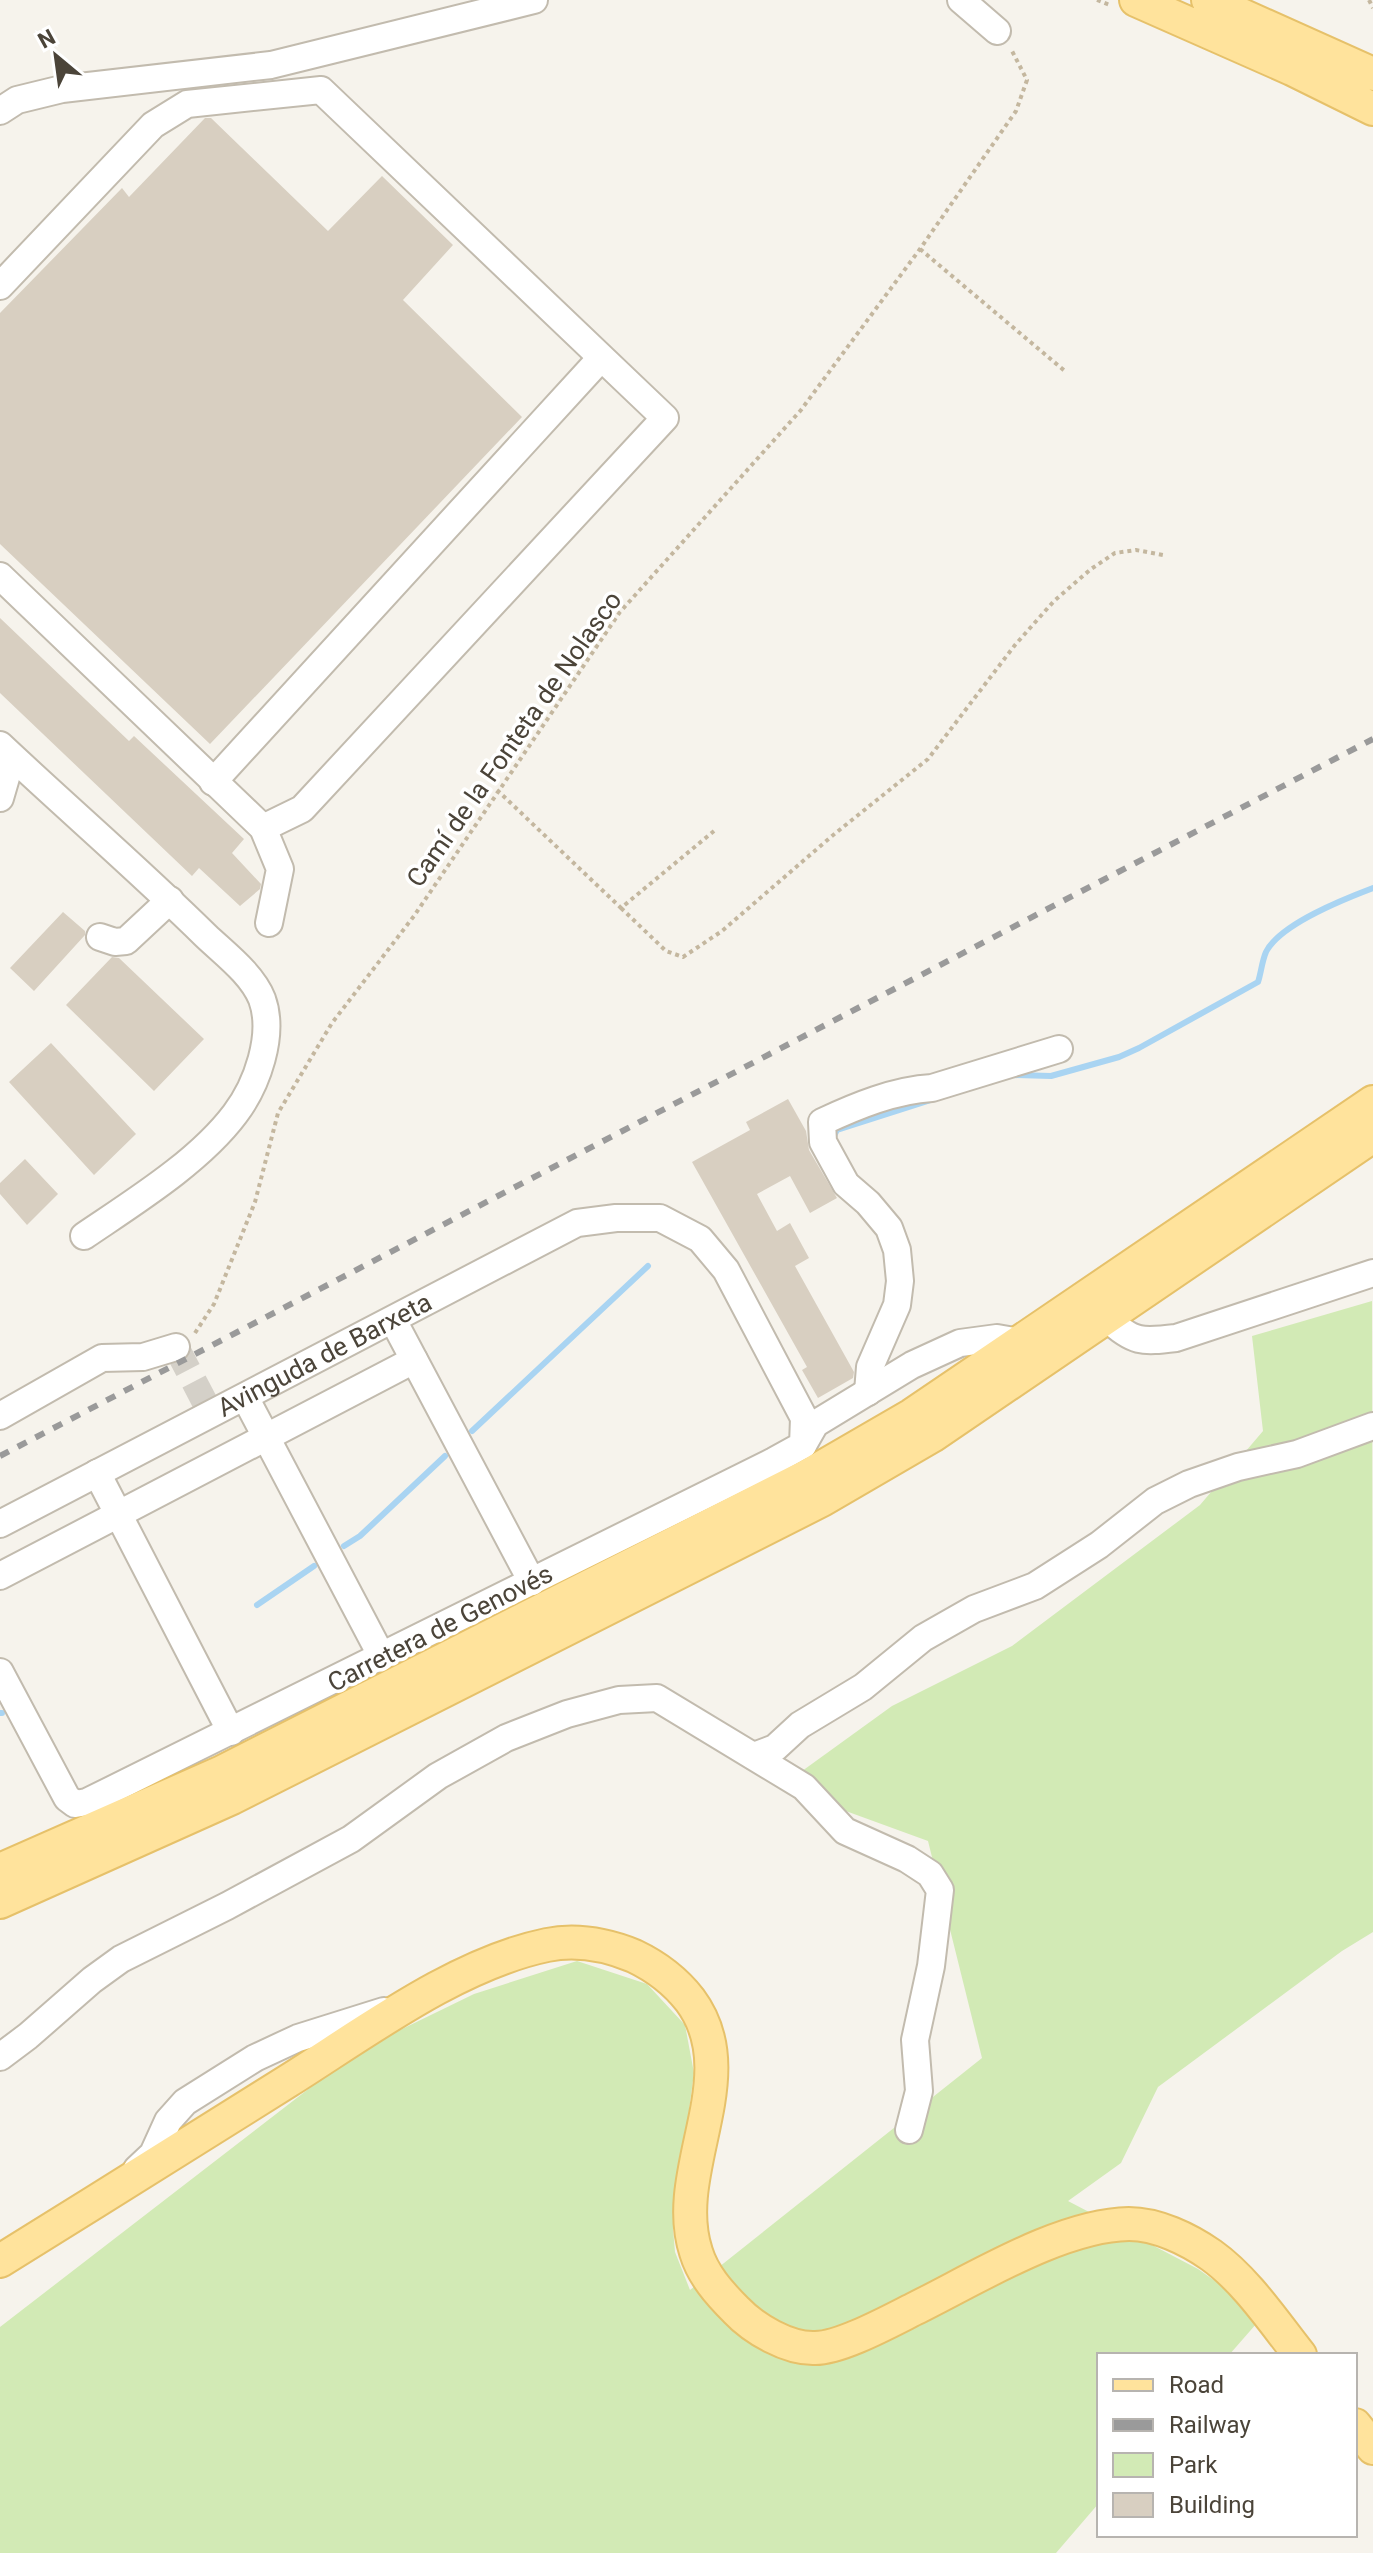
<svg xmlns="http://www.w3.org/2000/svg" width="1373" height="2553" font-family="Roboto,sans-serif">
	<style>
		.green { fill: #d2eab5 }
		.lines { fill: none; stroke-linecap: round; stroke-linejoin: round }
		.stream { stroke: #a9d4f2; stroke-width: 6 }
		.building { fill: #d8cfc1 }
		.minor-tunnel { stroke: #d4d0c8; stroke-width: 26; stroke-dasharray: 26 13; stroke-linecap: butt }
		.minor-casing { stroke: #c2bbae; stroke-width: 30 }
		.major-casing { stroke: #e6c16a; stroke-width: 36 }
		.path { stroke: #c4b79f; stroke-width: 4; stroke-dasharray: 4 4; stroke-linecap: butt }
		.minor { stroke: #fff; stroke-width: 26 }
		.major { stroke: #ffe39c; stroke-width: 32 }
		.rail { stroke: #9a9a9a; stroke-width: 6; stroke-dasharray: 10 10; stroke-linecap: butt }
		.labels { text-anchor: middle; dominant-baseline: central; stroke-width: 7; stroke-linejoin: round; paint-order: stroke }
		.street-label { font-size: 26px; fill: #4b4439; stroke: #fff }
	</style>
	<rect width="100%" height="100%" fill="#f6f3ec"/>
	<!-- green -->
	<path class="green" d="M1372 1301 1373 1932 1342 1951 1158 2087 1121 2163 1068 2201 1198 2269 1225 2288 1257 2323 1229 2355H1099V2503L1056 2553H0V2327L359 2050 474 1994 577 1961 647 1984 685 2025 694 2073 673 2229 675 2252 690 2290 982 2058 928 1841 780 1787 892 1706 1012 1646 1200 1505 1263 1431 1252 1336Z"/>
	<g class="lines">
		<!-- stream -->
		<path class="stream" d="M1013 1075 1051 1076 1119 1057 1139 1048 1258 982C1261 973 1262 961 1266 952 1280 924 1344 899 1373 888
			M832 1140 837 1130 934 1099
			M472 1431 648 1266
			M344 1546 360 1536 445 1456
			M257 1605 314 1566
			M0 1713H2"/>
	</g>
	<!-- building -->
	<path class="building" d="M205 118H211L328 231 382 176 453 245 403 300 522 417 210 744 0 544V313L122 188 129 197Z
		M0 618 129 741 134 736 244 839 232 853 261 884 260 889 240 906 199 868 192 876 0 693Z
		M63 912 85 931V935L34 991 10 968Z
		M112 957 119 958 204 1039 154 1091 66 1005Z
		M51 1043 136 1134 94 1175 9 1082Z
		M788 1099 806 1131 809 1150 837 1198 810 1213 790 1176 757 1194 777 1231 790 1223 809 1258 795 1266 854 1372 853 1378 818 1398 802 1370 807 1367 692 1162 750 1130 746 1122Z
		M25 1159 58 1194 27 1225 0 1194V1183Z"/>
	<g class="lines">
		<!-- minor-tunnel -->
		<path class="minor-tunnel" d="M176 1347 211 1414"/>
		<!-- minor casing -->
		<g class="minor-casing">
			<g id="minor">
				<path d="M961 0 997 31"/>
				<path d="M0 111 17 100 62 89 271 65 534 0"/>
				<path d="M0 286 153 125 187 104 321 90 665 418 302 809 263 828"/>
				<path d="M0 576 263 828 280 869 269 923"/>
				<path d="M0 745C68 809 139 870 206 936 225 954 252 974 262 999 275 1035 257 1085 235 1114 199 1162 134 1202 84 1236"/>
				<path d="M213 782 601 358"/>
				<path d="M0 798 12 757"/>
				<path d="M100 937 115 942 126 941 170 900"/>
				<path d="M1107 1318C1133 1343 1142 1342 1176 1338L1373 1273"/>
				<path d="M393 1320 532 1582"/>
				<path d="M868 1392 870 1367 897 1305 900 1281 897 1250 889 1228 868 1203 846 1184 823 1142 822 1122C856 1106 895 1090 932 1088L1059 1049"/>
				<path d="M245 1397 382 1657"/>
				<path d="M0 1416 102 1358 143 1357 176 1347"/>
				<path d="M803 1445 815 1424 912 1365 960 1343 997 1338 1020 1342"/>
				<path d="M97 1473 231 1732"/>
				<path id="s1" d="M0 1524 577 1223 616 1218H660L700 1239 726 1270 804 1418 803 1445 774 1461 87 1802 75 1804 67 1798 0 1672"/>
				<path d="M0 1576 414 1360"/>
				<path d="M754 1756 775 1748 800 1725 863 1687 923 1638 974 1609 1035 1586 1099 1545 1155 1501 1189 1484 1238 1467 1297 1454 1373 1426"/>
				<path d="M0 2057 28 2036 92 1980 121 1959 227 1906 351 1839 438 1776 506 1738 567 1714 619 1700 657 1698 804 1787 845 1831 907 1859 930 1874 940 1890 931 1966 915 2040 919 2091 909 2130"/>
				<path d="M137 2169 153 2154 168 2121 185 2102 255 2058 298 2038 384 2011"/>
			</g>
		</g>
		<!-- major casing -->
		<g class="major-casing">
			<path id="major" d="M1136 0 1292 69 1373 109
				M1208 0 1373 74
				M0 1870 220 1773 805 1477 912 1415 1373 1102
				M0 1902 232 1798 822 1500 932 1436 1373 1136
				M0 2261C96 2201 192 2142 288 2081 366 2032 456 1964 547 1945 577 1939 607 1945 634 1956 655 1966 676 1982 690 2000 747 2076 669 2170 696 2252 703 2275 719 2293 736 2310 754 2329 788 2349 815 2348 841 2348 890 2321 914 2309 975 2279 1061 2225 1129 2224 1157 2224 1188 2239 1211 2255 1246 2280 1273 2321 1300 2355
				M1355 2425 1373 2448"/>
		</g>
		<!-- path -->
		<path class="path" d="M1097 0 1110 5
			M1369 0 1373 8
			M920 249 1066 372
			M497 790 621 908 714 831
			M621 908 666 951 683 957 722 931 832 836 928 759 1015 645 1054 601 1091 569 1115 553 1136 550 1163 555
			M195 1333 214 1304 255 1202 278 1113 332 1023 414 916 620 612 801 410 920 249 1016 111 1027 80 1011 49"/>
		<!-- minor -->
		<use href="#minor" class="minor"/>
		<!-- major -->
		<use href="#major" class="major"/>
		<!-- rail -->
		<path class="rail" d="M0 1456 1373 739"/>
	</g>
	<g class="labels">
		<!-- street labels -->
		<g class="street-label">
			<text transform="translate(514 739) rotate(-55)">Camí de la Fonteta de Nolasco</text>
			<text stroke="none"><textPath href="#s1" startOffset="366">Avinguda de Barxeta</textPath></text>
			<text transform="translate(440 1628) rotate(-27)">Carretera de Genovés</text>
		</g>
	</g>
	<!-- legend -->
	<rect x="1097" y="2353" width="260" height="184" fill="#ffffff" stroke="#b7b4b0" stroke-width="2"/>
	<rect x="1113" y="2379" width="40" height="12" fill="#ffe39c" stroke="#b7b4b0" stroke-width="2"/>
	<text x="1169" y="2393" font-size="24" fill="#4b4439">Road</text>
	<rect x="1113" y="2419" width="40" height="12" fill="#9a9a9a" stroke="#b7b4b0" stroke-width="2"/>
	<text x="1169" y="2433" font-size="24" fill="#4b4439">Railway</text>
	<rect x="1113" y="2453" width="40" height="24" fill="#d2eab5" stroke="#b7b4b0" stroke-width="2"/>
	<text x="1169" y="2473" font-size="24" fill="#4b4439">Park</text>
	<rect x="1113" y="2493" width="40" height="24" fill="#d8cfc1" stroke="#b7b4b0" stroke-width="2"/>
	<text x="1169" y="2513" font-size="24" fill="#4b4439">Building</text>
	<!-- north arrow -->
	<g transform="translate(56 56) rotate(331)" stroke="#ffffff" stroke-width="6" paint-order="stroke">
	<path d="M0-6L14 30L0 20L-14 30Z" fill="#4b4439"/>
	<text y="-12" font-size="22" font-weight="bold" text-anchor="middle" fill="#4b4439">N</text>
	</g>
</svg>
